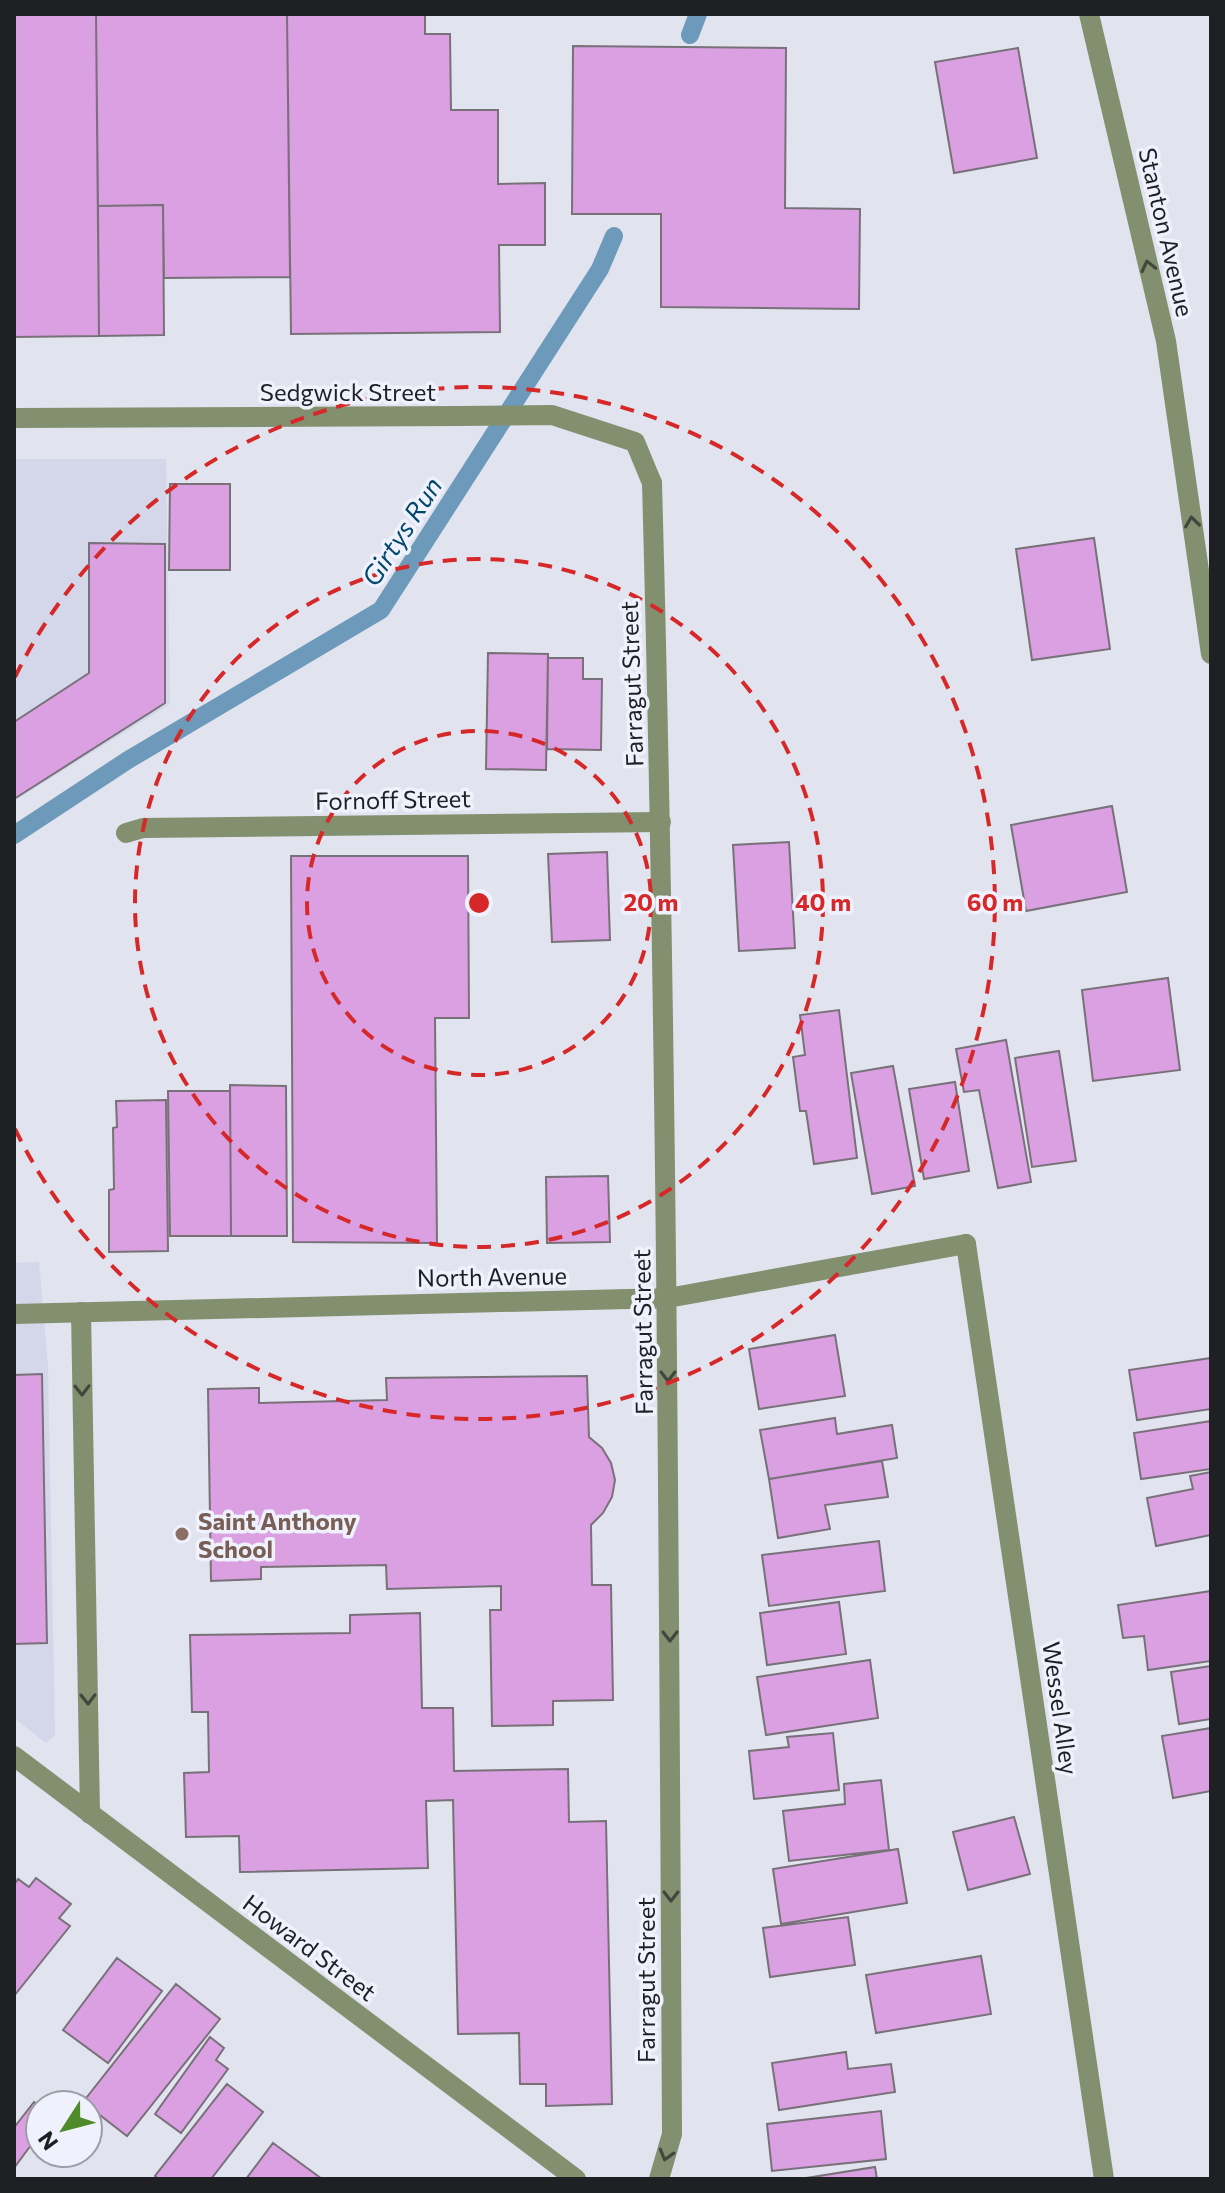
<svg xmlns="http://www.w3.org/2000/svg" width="1225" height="2193" font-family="Commissioner,sans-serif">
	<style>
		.built { fill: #d3d7e9 }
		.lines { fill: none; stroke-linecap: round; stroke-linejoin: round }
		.stream { stroke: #6d9aba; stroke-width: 18 }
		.building { fill: #daa0e1; stroke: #797179; stroke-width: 2 }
		.service { stroke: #82906f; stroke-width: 20 }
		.minor { stroke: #82906f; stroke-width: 20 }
		.tertiary { stroke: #82906f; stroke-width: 20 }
		.oneway { stroke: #42473e }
		.ring { fill: none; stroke: #d62828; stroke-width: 4; stroke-dasharray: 14 10 }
		.education-dot { fill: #8d6e63; stroke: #eff1fc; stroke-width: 3 }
		.labels { text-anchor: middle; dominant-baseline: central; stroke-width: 7; stroke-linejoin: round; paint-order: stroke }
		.street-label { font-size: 24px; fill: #1f2024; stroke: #eff1fc }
		.education-label { font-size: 24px; font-weight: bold; fill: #785e54; stroke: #eff1fc; text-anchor: start }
		.water-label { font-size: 26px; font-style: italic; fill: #02486a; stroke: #eff1fc }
		.centre { fill: #d62828; stroke: #eff1fc; stroke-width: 4 }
		.ring-label { font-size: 24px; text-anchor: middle; font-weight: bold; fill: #d62828; stroke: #eff1fc; stroke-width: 7; stroke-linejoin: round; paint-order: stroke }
	</style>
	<rect width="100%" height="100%" fill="#e1e3ee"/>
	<!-- built -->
	<path class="built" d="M14 459H166L170 704 14 801Z
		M39 1262 48 1366 55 1735 46 1743 14 1718V1263Z"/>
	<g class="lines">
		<!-- stream -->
		<path class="stream" d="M690 35 698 14
			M14 835 128 760 381 610 600 269 614 236"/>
	</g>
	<!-- building -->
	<path class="building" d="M14 14H96L99 336 14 337Z
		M96 14H287L290 277 164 278 163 205 98 206Z
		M287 14H425V34H450L451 110H498V184L545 183V245H499L500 332 291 334Z
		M573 46 786 48 785 208 860 209 859 309 661 307V214H572Z
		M1018 48 1037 158 954 173 935 62Z
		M163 205 164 335 99 336 98 206Z
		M170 484H230V570H169Z
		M1094 538 1110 649 1032 660 1016 549Z
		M89 543 165 544V703L14 799V722L89 673Z
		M488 653 548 654 546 770 486 769Z
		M548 658H583V679H602L601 750 547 749Z
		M1112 806 1127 892 1026 911 1011 825Z
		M789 842 795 948 739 951 733 845Z
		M607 852 610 940 552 942 548 854Z
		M291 856H468L469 1018H435L437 1243 293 1242Z
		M1168 978 1180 1070 1093 1081 1082 990Z
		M839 1010 857 1158 814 1164 806 1111H800L793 1057 805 1055 800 1015Z
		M1006 1040 1031 1182 998 1188 979 1090 964 1092 956 1049Z
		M1059 1051 1076 1161 1032 1167 1015 1058Z
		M893 1066 915 1186 872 1194 851 1073Z
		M955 1082 969 1171 924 1179 909 1089Z
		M230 1085 286 1086 287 1236H231Z
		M168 1091H230L231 1236H170Z
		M166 1100 168 1251 109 1252V1190L114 1189 113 1128 117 1127 116 1101Z
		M608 1176 610 1242 547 1243 546 1177Z
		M835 1335 845 1396 759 1409 749 1349Z
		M1211 1358V1409L1137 1420 1129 1370Z
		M42 1374 47 1643 14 1644V1375Z
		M587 1376 589 1437 602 1448 611 1463 615 1480 612 1497 603 1513 591 1525 592 1585H611L613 1700 553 1701V1725L492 1726 490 1610H501V1586L387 1589 386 1565 261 1567V1579L211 1581 208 1389 259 1388V1403L387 1400 386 1378Z
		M835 1418 837 1434 892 1425 897 1458 769 1479 760 1430Z
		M1211 1421V1469L1141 1479 1134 1433Z
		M882 1461 888 1497 825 1505 830 1529 778 1538 769 1479Z
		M1211 1472V1535L1156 1546 1147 1498 1193 1489 1190 1476Z
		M879 1541 885 1591 769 1606 762 1555Z
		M1211 1591V1661L1148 1670 1144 1636 1123 1638 1118 1605Z
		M839 1602 846 1654 767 1665 760 1613Z
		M420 1613 422 1708H453L454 1771 568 1769 569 1822 606 1821 612 2104 546 2106V2084H520L519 2033 458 2034 453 1800 426 1801 428 1868 240 1872 239 1836 186 1837 184 1773 209 1772 208 1712H192L190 1635 350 1633V1615Z
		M870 1660 878 1718 766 1735 757 1677Z
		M1211 1666V1719L1179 1724 1171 1672Z
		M1211 1728V1791L1173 1798 1162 1736Z
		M833 1733 839 1790 754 1799 749 1751 789 1747 787 1737Z
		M881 1780 889 1850 789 1861 783 1811 845 1804 844 1784Z
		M1014 1817 1030 1874 968 1890 953 1832Z
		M898 1849 907 1903 781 1924 773 1869Z
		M36 1878 71 1904 59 1918 70 1926 14 1996V1885L18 1879 29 1887Z
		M848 1917 855 1965 770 1977 763 1928Z
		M981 1956 991 2014 876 2033 866 1975Z
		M117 1958 162 1991 108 2063 63 2030Z
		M176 1984 220 2019 127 2136 83 2102Z
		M210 2037 224 2048 216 2060 228 2069 181 2133 155 2114Z
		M846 2052 848 2069 891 2064 895 2092 779 2110 772 2063Z
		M227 2084 263 2112 211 2179H158L155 2176Z
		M34 2102 40 2106V2133L14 2168V2123L16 2125Z
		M881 2111 886 2159 772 2171 767 2124Z
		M273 2143 322 2179H246Z
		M875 2167 877 2179H800Z"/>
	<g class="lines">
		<!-- service -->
		<path class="service" d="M460 416 552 415 635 442 652 483
			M126 833 143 828 661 822
			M966 1244 1104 2179
			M81 1312 90 1814"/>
		<!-- minor -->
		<path class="minor" d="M1089 14 1166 341 1211 654
			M14 418 460 416
			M652 483C667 1033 669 1584 672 2134L659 2179
			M14 1314 668 1298 966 1244"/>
		<!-- tertiary -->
		<path class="tertiary" d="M14 1756 576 2179"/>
	</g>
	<!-- one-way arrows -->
	<defs><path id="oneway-chevron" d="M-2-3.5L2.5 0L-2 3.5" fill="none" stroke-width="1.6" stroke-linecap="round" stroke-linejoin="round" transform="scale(2)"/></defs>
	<g class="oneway">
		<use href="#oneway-chevron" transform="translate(1148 266) rotate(-103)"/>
		<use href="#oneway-chevron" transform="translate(1192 522) rotate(-98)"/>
		<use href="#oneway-chevron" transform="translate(668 1376) rotate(90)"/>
		<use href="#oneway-chevron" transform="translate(82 1390) rotate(89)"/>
		<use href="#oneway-chevron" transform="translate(670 1636) rotate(90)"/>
		<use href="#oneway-chevron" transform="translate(88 1699) rotate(89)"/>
		<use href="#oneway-chevron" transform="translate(671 1896) rotate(90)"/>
		<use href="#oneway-chevron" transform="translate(666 2155) rotate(106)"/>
	</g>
	<!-- distance rings -->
	<g class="ring">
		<circle cx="479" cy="903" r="172"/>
		<circle cx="479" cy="903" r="344"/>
		<path d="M15 677A516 516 0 1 1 15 1129"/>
	</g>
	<!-- markers -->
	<circle class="education-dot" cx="182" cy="1534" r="8"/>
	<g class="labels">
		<!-- street labels -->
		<g class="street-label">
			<text transform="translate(1167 232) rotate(77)">Stanton Avenue</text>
			<text x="348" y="391">Sedgwick Street</text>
			<text transform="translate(631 684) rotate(-92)">Farragut Street</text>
			<text transform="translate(393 799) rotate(-1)">Fornoff Street</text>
			<text transform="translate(492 1276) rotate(-1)">North Avenue</text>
			<text transform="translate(642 1332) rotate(-91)">Farragut Street</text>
			<text transform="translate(1061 1708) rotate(82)">Wessel Alley</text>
			<text transform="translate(310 1947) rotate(37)">Howard Street</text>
			<text transform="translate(645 1980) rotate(-90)">Farragut Street</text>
		</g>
		<!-- education labels -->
		<g class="education-label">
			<text x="198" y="1520">Saint Anthony<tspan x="198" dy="28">School</tspan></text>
		</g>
		<!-- water labels -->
		<g class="water-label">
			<text transform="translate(401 531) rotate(-57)">Girtys Run</text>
		</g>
	</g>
	<circle cx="479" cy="903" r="12" class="centre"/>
	<g class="ring-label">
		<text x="651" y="911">20 m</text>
		<text x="823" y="911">40 m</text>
		<text x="995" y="911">60 m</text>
	</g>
	<!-- border -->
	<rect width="1225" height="2193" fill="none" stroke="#1f2024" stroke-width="32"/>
	<!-- north arrow -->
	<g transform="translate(64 2129) rotate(234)"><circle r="38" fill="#eff1fc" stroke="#9c9da6" stroke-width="2"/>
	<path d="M0-6L14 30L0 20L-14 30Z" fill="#4f8b2a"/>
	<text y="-12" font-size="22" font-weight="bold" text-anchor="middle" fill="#1f2024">N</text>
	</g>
</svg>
